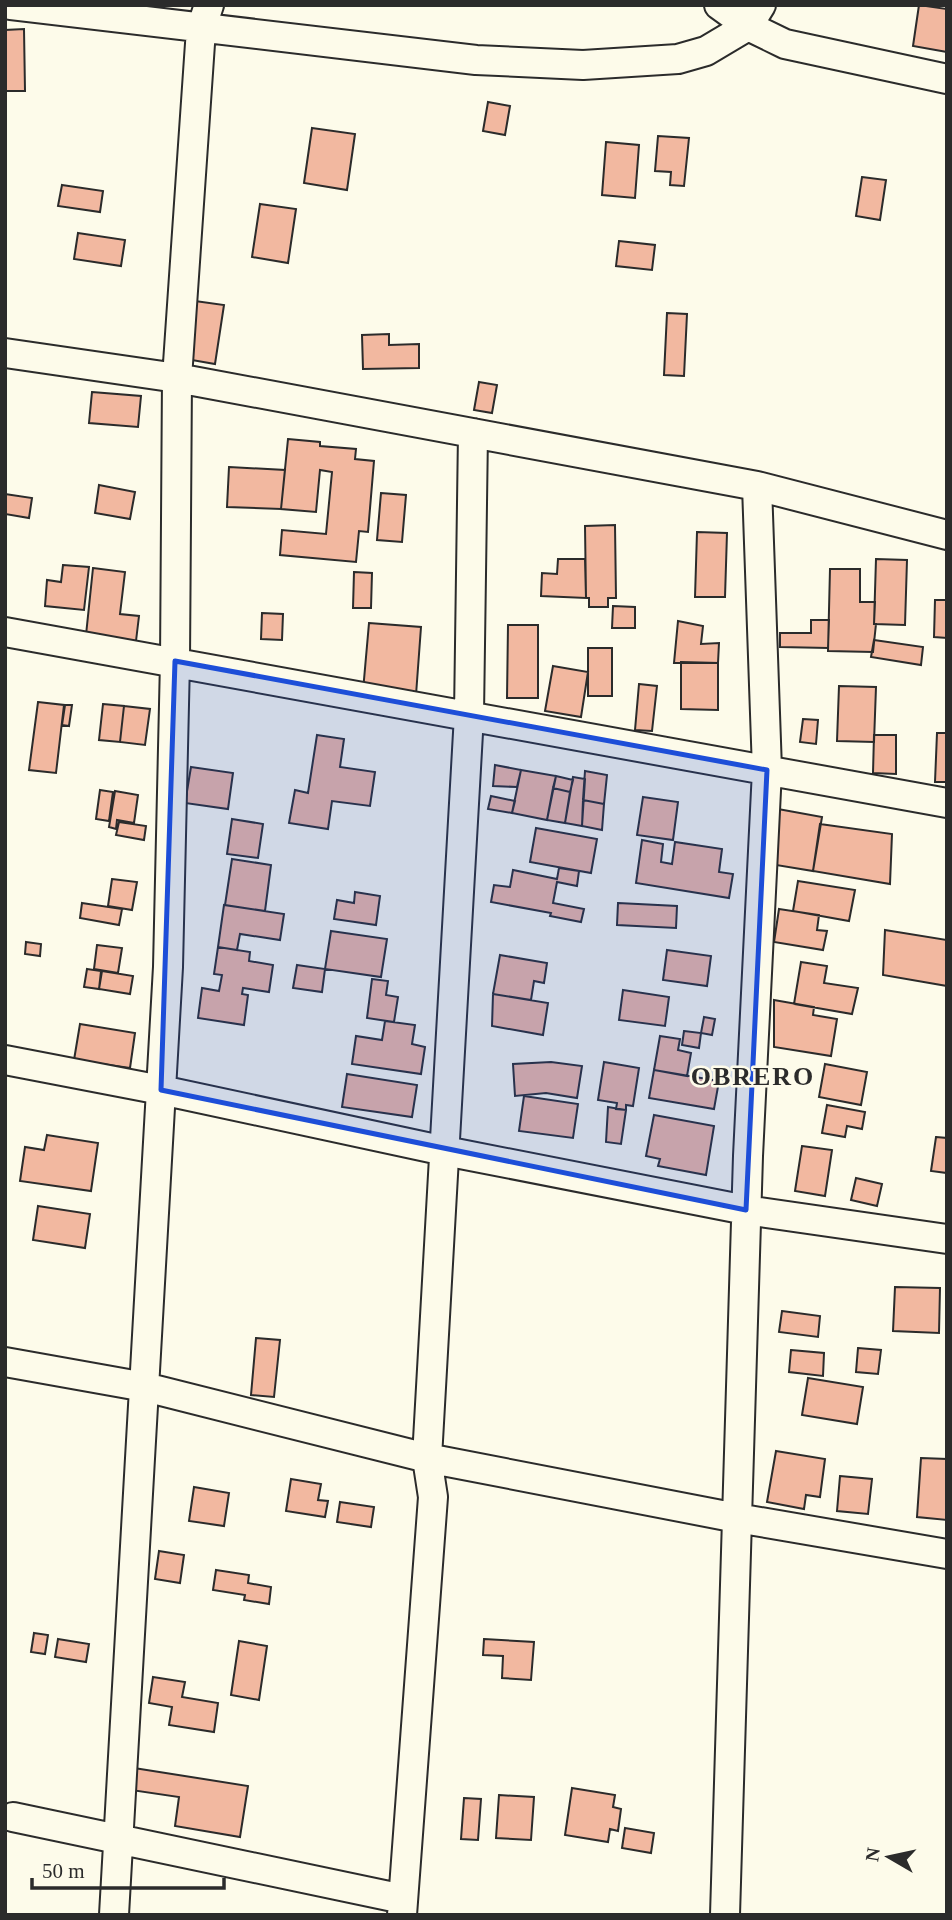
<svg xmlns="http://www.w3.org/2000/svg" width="952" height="1920" font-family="Georgia,serif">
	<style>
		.building { fill: #f2b8a0; stroke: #2b2b2b; stroke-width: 2 }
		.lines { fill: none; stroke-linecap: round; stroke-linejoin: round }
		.minor-casing { stroke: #2b2b2b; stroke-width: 32 }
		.minor { stroke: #fdfbea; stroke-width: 28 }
		.marked { fill: #1d4ed8; fill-opacity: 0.2; stroke: #1d4ed8; stroke-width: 5; stroke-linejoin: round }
		.labels { text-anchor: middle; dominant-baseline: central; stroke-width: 5; stroke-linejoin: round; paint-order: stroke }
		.district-label { font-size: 26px; font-weight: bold; letter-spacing: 2px; fill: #2b2b2b; stroke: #fdfbea }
	</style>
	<rect width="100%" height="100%" fill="#fdfbea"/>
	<!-- building -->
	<path class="building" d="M919 5 947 9V52L913 46Z
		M24 29 25 91H5V30Z
		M488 102 510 106 505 135 483 131Z
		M312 128 355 134 347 190 304 183Z
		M658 136 689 138 684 186 670 185 671 172 655 171Z
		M606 142 639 145 635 198 602 195Z
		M862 177 886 180 880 220 856 216Z
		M62 185 103 191 100 212 58 206Z
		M260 204 296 209 288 263 252 257Z
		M78 233 125 240 121 266 74 259Z
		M619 241 655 245 652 270 616 266Z
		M195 301 224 305 215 364 186 359Z
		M667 313 687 314 684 376 664 375Z
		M389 334V345L419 344V368L363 369 362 335Z
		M479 382 497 385 492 413 474 410Z
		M92 392 141 396 138 427 89 423Z
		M288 439 320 442V446L356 449 355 459 374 461 368 532 359 531 356 562 280 555 282 530 326 534 332 472 320 470 316 512 281 509Z
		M229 467 285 470 281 509 227 507Z
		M99 485 135 492 130 519 95 513Z
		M381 493 406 495 402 542 377 540Z
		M5 494 32 498 29 518 5 514Z
		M615 525 616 598H608V607H589V598H586L585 526Z
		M697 532 727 533 725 597H695Z
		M558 559H585L586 598 541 596 542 573 557 574Z
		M876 559 907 560 905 625 874 624Z
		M63 565 89 567 84 610 45 606 47 580 61 582Z
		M93 568 125 572 120 614 139 616 136 641 86 635Z
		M830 569H860V602H875L874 624H876L873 652 828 651Z
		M354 572 372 573 371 608H353Z
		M935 600H947V638L934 637Z
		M613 606 635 607V628H612Z
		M262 613 283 614 282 640 261 639Z
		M811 620H829L828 648 780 647V633H811Z
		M678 621 703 626 701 644 719 643 718 663H674Z
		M369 623 421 627 416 695 363 691Z
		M508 625H538V698H507Z
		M874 640 923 647 921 665 871 657Z
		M588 648H612V696H588Z
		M681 662 718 663V710L681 709Z
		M553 666 588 672 581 717 545 711Z
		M639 684 657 686 652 731 635 730Z
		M839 686 876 687 874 742 837 741Z
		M38 702 64 705 56 773 29 770Z
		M103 704 124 706 120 742 99 740Z
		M65 705H72L69 726 62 725Z
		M124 706 150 709 145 745 120 742Z
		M803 719 818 720 816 744 800 742Z
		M937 733H947V782H935Z
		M317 735 344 739 340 767 375 772 370 806 332 801 328 829 289 823 295 790 308 793Z
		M874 735H896V774L873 773Z
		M495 765 521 770 517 787 493 786Z
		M191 767 233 773 228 809 185 803Z
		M521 770 556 776 547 820 512 813Z
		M585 771 607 775 604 804 583 800Z
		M556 776 573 780 570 792 553 788Z
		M573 777 585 779 582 826 565 823Z
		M553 788 570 792 565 823 547 820Z
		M100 790 113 792 109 821 96 819Z
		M115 791 138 795 134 823 117 820 116 829 109 827Z
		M491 796 515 801 512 813 488 809Z
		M643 797 678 802 673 840 637 835Z
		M583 800 604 804 602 830 582 826Z
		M778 809 822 817 813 871 776 865Z
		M232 819 263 824 258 858 227 854Z
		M119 822 146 826 144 840 116 835Z
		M820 824 892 834 890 884 813 871Z
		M536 828 597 839 591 873 530 862Z
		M642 840 663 844 661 862 672 864 675 842 722 849 719 872 733 874 729 898 636 883Z
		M232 859 271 865 265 911 225 905Z
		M559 868 579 871 577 886 557 882 553 903 584 909 581 922 550 916 551 913 491 902 494 885 510 887 513 870 557 879Z
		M112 879 137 882 132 910 108 906Z
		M798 881 855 890 849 921 793 911Z
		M355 892 380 896 376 925 334 919 337 900 354 903Z
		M82 903 122 909 119 925 80 918Z
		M618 903 677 906 676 928 617 925Z
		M224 905 284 914 280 940 240 934 237 950 218 947Z
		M779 909 819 915 817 930 827 931 823 950 774 942Z
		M885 930 947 940V986L883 975Z
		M331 931 387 939 381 977 325 969Z
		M26 942 41 944 40 956 25 954Z
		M97 945 122 948 118 973 94 969Z
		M218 947 250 952 249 961 273 965 269 992 243 988 242 994 248 995 244 1025 198 1018 202 988 219 991 222 975 214 974Z
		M667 950 711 956 707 986 663 980Z
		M500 955 547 963 544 983 534 981 531 1000 493 994Z
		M801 962 827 966 824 983 858 988 852 1014 794 1004Z
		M297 965 325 969 322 992 293 988Z
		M87 969 101 971 99 989 84 987Z
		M102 971 133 976 130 994 99 989Z
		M372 979 388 981 386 995 398 997 394 1022 367 1018Z
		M623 990 669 997 665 1026 619 1020Z
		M493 994 548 1003 543 1035 492 1026Z
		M774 1000 814 1007 813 1015 837 1019 831 1056 774 1047Z
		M704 1017 715 1019 712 1035 701 1033Z
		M385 1021 415 1025 412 1044 425 1047 421 1074 352 1064 356 1036 382 1040Z
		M80 1024 135 1033 130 1068 74 1060Z
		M684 1031 701 1033 699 1048 682 1045Z
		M660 1036 680 1039 678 1050 691 1053 687 1076 654 1070Z
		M551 1062 582 1066 577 1098 546 1093 515 1096 513 1064Z
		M604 1062 639 1068 633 1106 626 1105V1110L616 1109 617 1103 598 1100Z
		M825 1064 867 1072 861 1105 819 1097Z
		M654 1070 719 1081 714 1109 649 1098Z
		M347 1074 417 1085 412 1117 342 1107Z
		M524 1096 578 1104 573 1138 519 1131Z
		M827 1105 865 1112 862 1129 847 1126 845 1137 822 1133Z
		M608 1107 626 1110 621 1144 606 1142Z
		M654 1115 714 1126 706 1175 658 1166 660 1159 646 1156Z
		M47 1135 98 1143 91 1191 20 1181 25 1147 44 1150Z
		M936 1137 947 1138V1173L931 1171Z
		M802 1146 832 1150 825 1196 795 1191Z
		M856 1178 882 1184 877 1206 851 1200Z
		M38 1206 90 1214 85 1248 33 1240Z
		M895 1287 940 1288 939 1333 893 1331Z
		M782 1311 820 1316 818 1337 779 1332Z
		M256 1338 280 1340 274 1397 251 1395Z
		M858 1348 881 1350 878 1374 856 1372Z
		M791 1350 824 1353 823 1376 789 1372Z
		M808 1378 863 1387 857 1424 802 1415Z
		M776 1451 825 1459 820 1497 806 1495 804 1509 767 1502Z
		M921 1458 947 1459V1520L917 1517Z
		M840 1476 872 1479 868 1514 837 1511Z
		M291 1479 321 1484 318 1500 328 1501 325 1517 286 1511Z
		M194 1487 229 1493 224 1526 189 1521Z
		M340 1502 374 1507 371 1527 337 1522Z
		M159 1551 184 1555 180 1583 155 1579Z
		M216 1570 249 1575 248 1583 271 1587 269 1604 244 1600 245 1595 213 1590Z
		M34 1633 48 1635 45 1654 31 1652Z
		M58 1639 89 1644 86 1662 55 1657Z
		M484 1639 534 1642 531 1680 502 1678 503 1656 483 1655Z
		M239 1641 267 1646 259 1700 231 1695Z
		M153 1677 185 1682 182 1697 218 1703 214 1732 169 1725 172 1707 149 1703Z
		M134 1768 248 1786 240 1837 175 1826 179 1797 131 1790Z
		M572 1788 615 1795 613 1807 621 1809 618 1831 610 1829 608 1842 565 1835Z
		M499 1795 534 1797 531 1840 496 1838Z
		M464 1798 481 1799 478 1840 461 1839Z
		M625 1828 654 1833 651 1853 622 1848Z"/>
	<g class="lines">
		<!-- minor casing -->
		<g class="minor-casing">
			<path id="minor" d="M11 5 476 60 583 65 678 59 706 51 748 26 761 5
				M719 5 748 26 785 44 947 79
				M5 353 177 378 757 486 947 535
				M473 433 469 715 427 1458 737 1518 947 1554
				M5 632 947 803
				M5 1060 161 1090 445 1151 746 1210 947 1239
				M5 1362 145 1387 427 1458 433 1497 402 1915
				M13 1817 403 1899
				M114 1915 168 967 175 661 177 378 201 29 209 5
				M725 1915 748 1156 767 770 757 486"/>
		</g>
		<!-- minor -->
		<use href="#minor" class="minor"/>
	</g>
	<!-- marked area -->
	<path class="marked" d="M175 661 767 770 746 1210 161 1090Z"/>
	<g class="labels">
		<!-- district labels -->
		<g class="district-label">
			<text x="753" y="1076">OBRERO</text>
		</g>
	</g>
	<!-- border -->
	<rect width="952" height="1920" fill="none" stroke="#2b2b2b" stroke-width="14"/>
	<!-- north arrow -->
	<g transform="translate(889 1857) rotate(279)" stroke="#fdfbea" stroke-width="5" paint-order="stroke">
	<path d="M0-5L12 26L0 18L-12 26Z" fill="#2b2b2b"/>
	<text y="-10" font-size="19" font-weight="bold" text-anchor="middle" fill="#2b2b2b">N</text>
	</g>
	<!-- scale -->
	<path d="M32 1878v10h192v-10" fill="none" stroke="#2b2b2b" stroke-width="3.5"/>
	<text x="42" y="1878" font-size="21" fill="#2b2b2b" stroke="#fdfbea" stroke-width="5" paint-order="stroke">50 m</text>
</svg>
